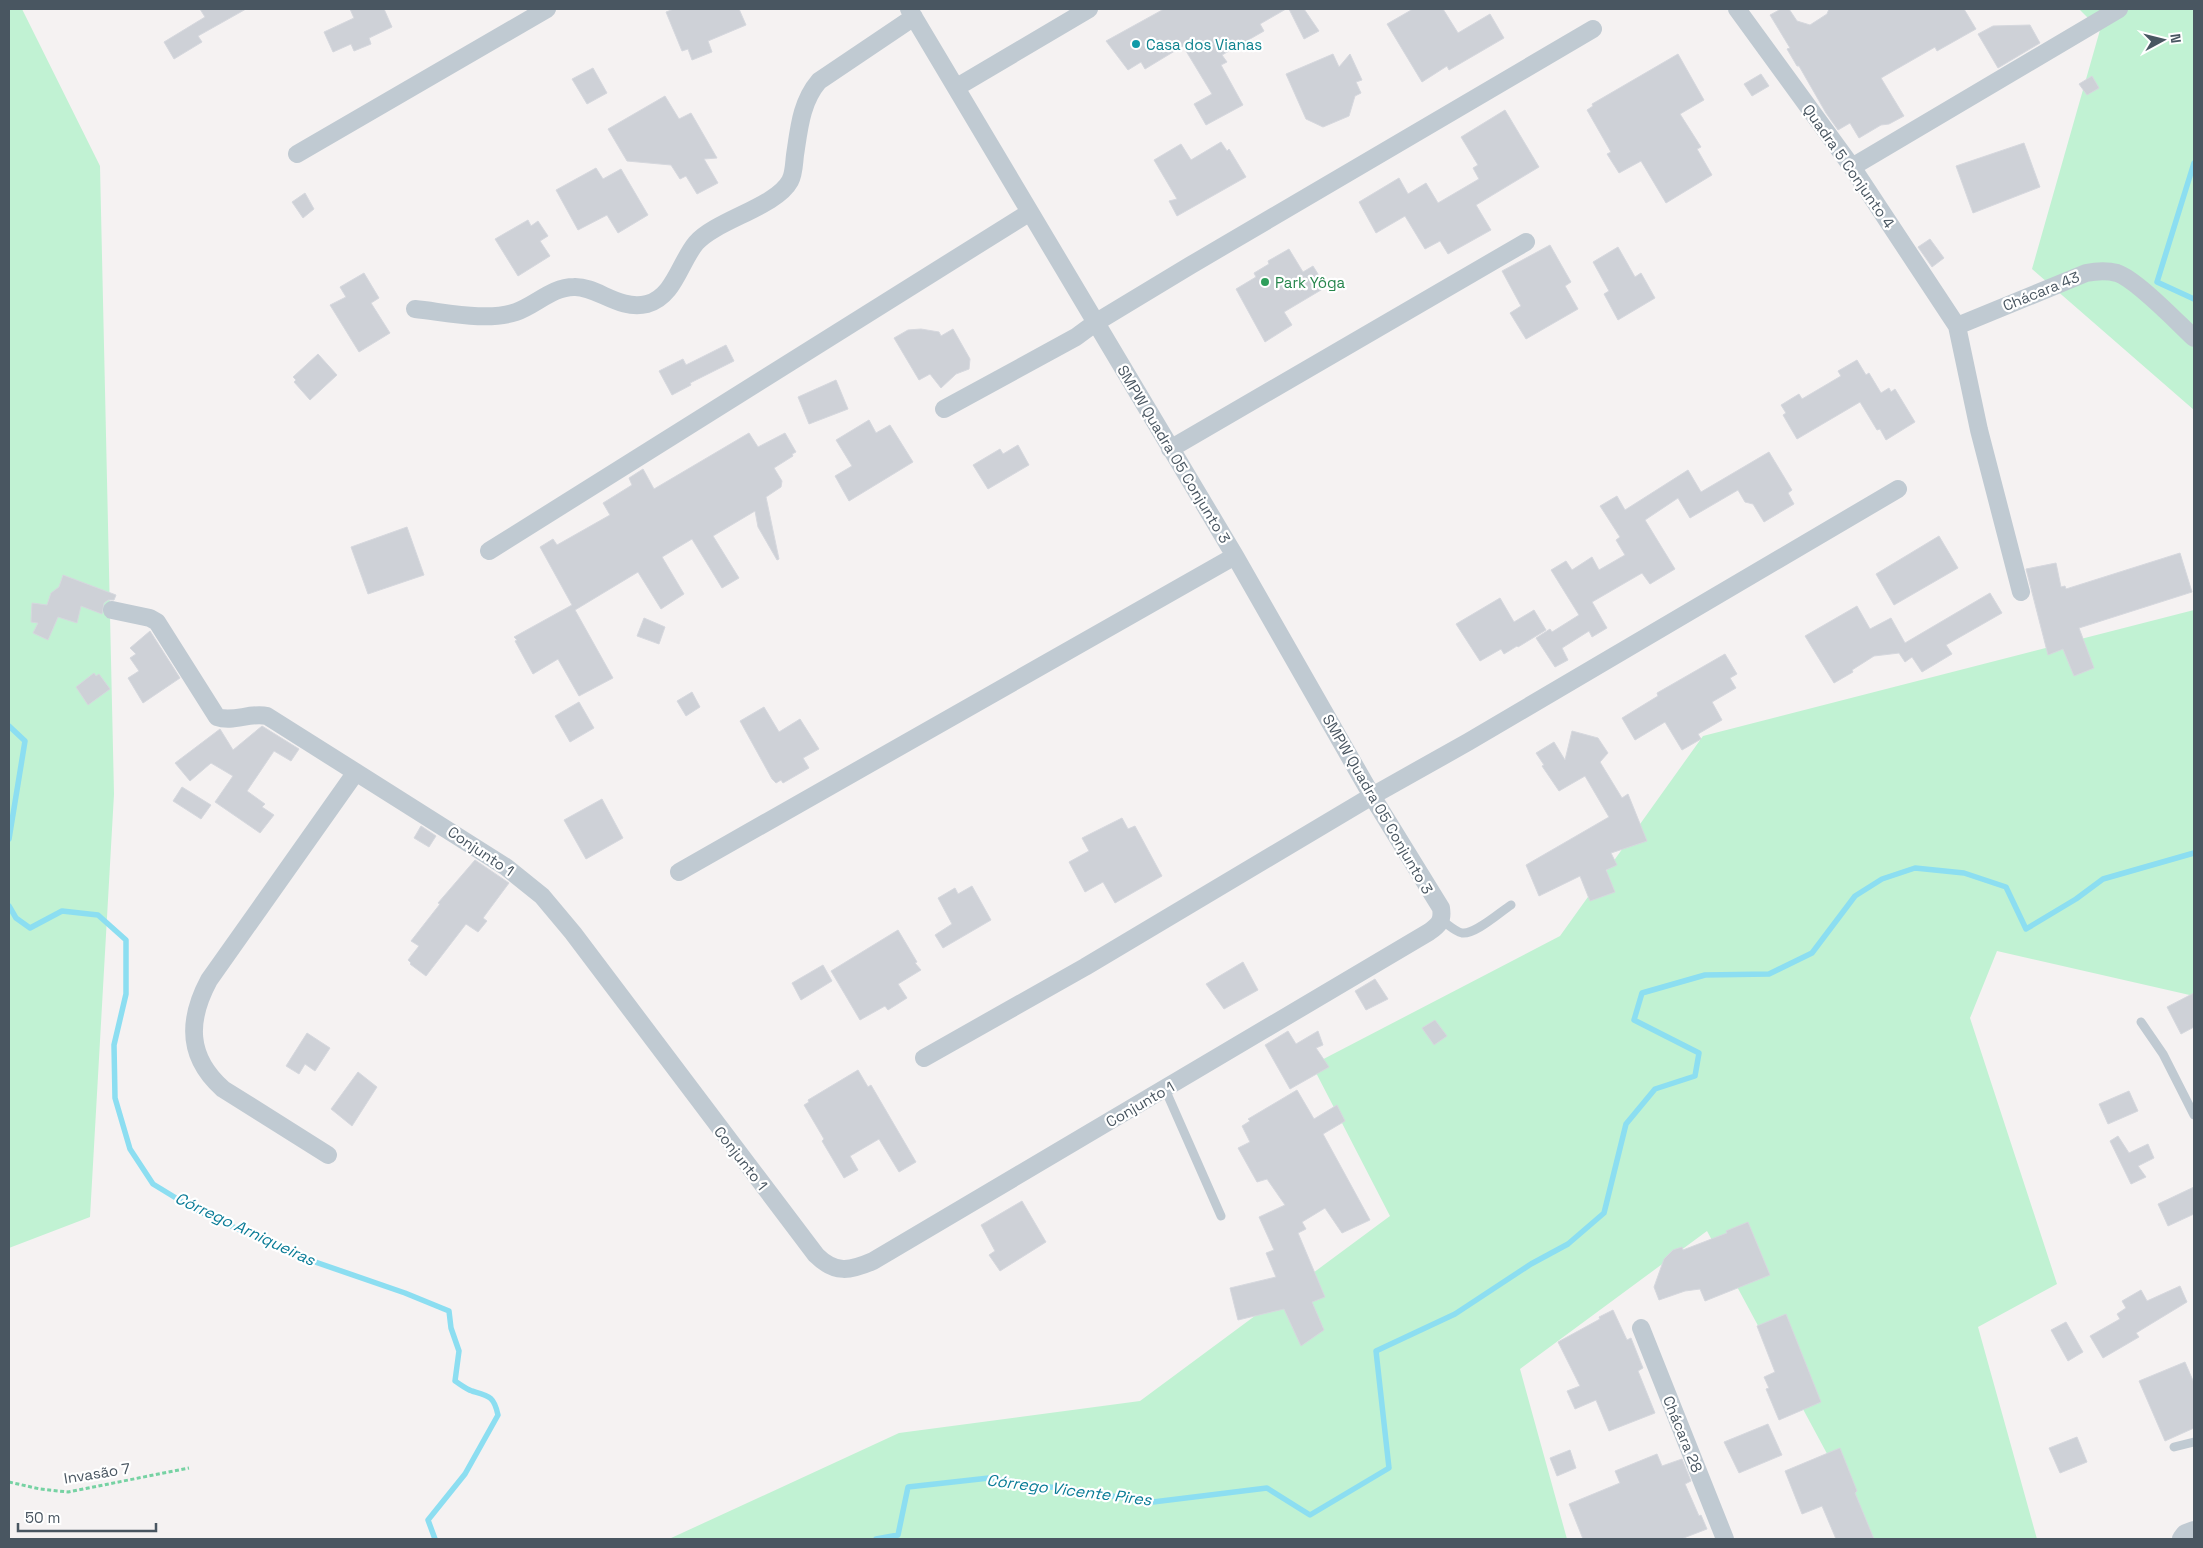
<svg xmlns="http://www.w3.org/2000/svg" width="2203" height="1548" font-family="'Space Grotesk',sans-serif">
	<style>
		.green { fill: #c1f2d3 }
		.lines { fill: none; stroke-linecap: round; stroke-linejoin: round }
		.stream { stroke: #8cdef1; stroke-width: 5.5 }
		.building { fill: #ced1d7; stroke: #d6d8de }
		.path { stroke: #76d2a3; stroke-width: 3; stroke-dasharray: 4 2.5; stroke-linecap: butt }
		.service { stroke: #c0cad2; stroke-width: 9 }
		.minor { stroke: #c0cad2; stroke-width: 18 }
		.tertiary { stroke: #c0cad2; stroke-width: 22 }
		.culture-dot { fill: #0f9aa8; stroke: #fff; stroke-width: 2 }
		.leisure-dot { fill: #2e9e5b; stroke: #fff; stroke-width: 2 }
		.labels { text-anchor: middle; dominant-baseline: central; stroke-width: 4.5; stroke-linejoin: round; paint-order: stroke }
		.culture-label { font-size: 15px; fill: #0d838f; stroke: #fff; text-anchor: start }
		.street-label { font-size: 15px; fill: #495661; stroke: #fff }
		.leisure-label { font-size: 15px; fill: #27864d; stroke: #fff; text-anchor: start }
		.water-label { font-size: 16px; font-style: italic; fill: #087b96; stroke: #fff }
	</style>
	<rect width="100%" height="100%" fill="#f5f2f2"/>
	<!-- green -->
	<path class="green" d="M9 9H22L100 166 114 794 90 1217 9 1248Z
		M2079 9H2194V410L2032 269 2100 30Z
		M2194 610V996L1997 951 1970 1018 2057 1284 1978 1327 2037 1539H1873L1707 1231 1520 1369 1567 1539H669L899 1433 1140 1401 1390 1216 1312 1065 1560 936 1703 736Z"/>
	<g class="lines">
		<!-- stream -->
		<path class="stream" d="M2194 163 2157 282 2194 299
			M9 726 25 741 9 839
			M9 906 16 918 30 928 62 911 98 915 126 940V994L114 1045 115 1098 130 1149 153 1184 194 1209 295 1255 405 1293 449 1311 451 1328 459 1351 455 1381C460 1384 466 1389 472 1391 489 1396 494 1396 498 1415L465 1474 428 1520 435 1539
			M876 1539 898 1535 908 1487 989 1478 1153 1502 1267 1488 1310 1515 1389 1468 1376 1351 1455 1314 1531 1264 1568 1244 1604 1213 1626 1124 1655 1089 1695 1076 1699 1053 1634 1020 1642 993 1705 975 1769 974 1812 953 1855 896 1882 879 1915 868 1964 873 2006 887 2026 929 2076 899 2103 879 2194 853"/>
	</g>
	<!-- building -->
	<path class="building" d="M200 9H246L198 36 202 42 174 59 164 42 205 17Z
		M350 9H384L392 27 369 38 371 44 354 51 351 44 333 52 324 32 354 18Z
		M674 9H739L746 25 708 41 712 52 692 60 688 49 682 51 666 12Z
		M1164 9H1286L1260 24 1264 31 1222 55 1227 62 1221 65 1243 105 1206 125 1194 104 1212 94 1183 46 1145 69 1141 62 1128 70 1106 41Z
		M1289 9H1304L1319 31 1304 39Z
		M1413 9H1443L1458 33 1490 14 1504 38 1449 70 1447 66 1422 82 1387 24Z
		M1781 9H1789L1797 21 1810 25 1827 14 1829 9H1964L1976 29 1937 51 1935 47 1881 78 1904 116 1889 124 1881 125 1859 138 1850 123 1838 130 1826 113 1799 66H1797L1787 49 1790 48 1770 15Z
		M2030 25 2040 43 1998 68 1978 34 1993 26Z
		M1333 54 1339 67 1350 54 1362 80 1356 82 1361 93 1355 96 1349 116 1323 127 1306 119 1286 74Z
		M1678 54 1704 100 1680 114 1701 147 1697 149 1712 175 1666 203 1641 161 1619 173 1607 154 1611 152 1587 110 1593 106 1592 104Z
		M593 68 607 93 587 104 572 79Z
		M1761 74 1769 86 1752 96 1744 84Z
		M2092 76 2099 88 2087 95 2079 84Z
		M665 96 679 119 691 113 717 158 704 159 718 183 697 194 686 176 680 179 671 165 627 161 608 129Z
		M1505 110 1539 167 1476 205 1491 230 1448 254 1440 241 1425 249 1405 216 1376 233 1359 202 1399 178 1408 194 1426 183 1438 203 1479 179 1473 168 1478 165 1461 137Z
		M1221 142 1227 151 1229 149 1246 177 1177 216 1169 201 1177 199 1154 160 1181 144 1191 160Z
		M2024 143 2040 187 1973 213 1956 166Z
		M596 168 603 179 621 169 648 215 618 233 607 215 578 230 556 190Z
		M305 193 314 209 303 218 292 202Z
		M528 220 531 226 538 221 548 236 540 241 550 256 518 276 495 239Z
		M1930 239 1944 258 1932 267 1918 247Z
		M1550 245 1571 282 1565 286 1578 309 1526 339 1510 313 1521 306 1502 271Z
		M1618 247 1635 277 1641 273 1655 298 1618 320 1604 294 1609 291 1593 262Z
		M1289 249 1303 272 1313 266 1326 287 1284 312 1292 325 1265 342 1236 289 1256 277 1254 273 1269 264 1268 261Z
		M364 273 379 298 371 303 390 333 359 352 330 305 346 297 340 287Z
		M921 329 939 332 941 336 953 329 970 359 969 369 956 374 941 388 930 374 919 380 894 338 908 330Z
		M726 345 734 361 690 383 691 385 672 395 659 371 683 359 686 365Z
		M318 354 337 375 310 400 294 382 296 380 293 377Z
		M1857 360 1866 375 1869 373 1881 393 1889 388 1891 392 1895 389 1915 422 1886 440 1880 429 1877 430 1860 402 1797 439 1783 415 1786 413 1781 405 1799 394 1802 399 1841 376 1838 371Z
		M836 380 848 409 809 424 798 397Z
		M869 420 876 433 890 425 913 462 849 501 835 476 852 466 836 440Z
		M749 433 758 447 785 433 796 452 792 454 793 456 774 468 782 481 781 487 766 497 779 559 777 560 758 527 755 511 713 536 739 578 722 588 692 539 662 557 684 594 661 609 638 572 575 610 613 678 579 696 558 659 533 674 515 641 517 640 514 637 572 605 540 547 553 539 557 545 610 515 603 503 632 485 629 478 643 469 654 489Z
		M1018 445 1029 465 988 489 973 465 1000 449 1003 454Z
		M1769 452 1792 490 1788 493 1794 504 1764 522 1753 504 1745 502 1738 490 1690 518 1678 498 1645 520 1675 569 1650 584 1642 573 1592 602 1607 628 1592 637 1589 631 1562 648 1568 660 1555 667 1536 638 1550 629 1552 632 1579 615 1551 570 1566 561 1572 570 1592 557 1599 570 1625 555 1616 540 1620 537 1600 506 1617 496 1625 510 1688 470 1701 492Z
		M407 527 424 575 368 594 351 547Z
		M1939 536 1958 568 1894 605 1876 574Z
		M2180 553 2192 592 2079 628 2094 668 2074 676 2063 649 2048 655 2026 569 2056 563 2061 587 2065 586 2066 589Z
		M63 575 116 595 114 600H108L104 603 102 614 81 606 77 623 58 617 48 640 33 633 38 623 31 622 32 603 47 605 51 593 59 587Z
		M1990 593 2002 613 1946 645 1952 654 1922 672 1912 657 1905 662 1899 653 1874 656 1852 670 1853 672 1834 683 1805 636 1857 606 1870 629 1891 618 1905 643Z
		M1500 598 1514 622 1534 610 1546 630 1518 647 1517 646 1504 654 1501 649 1480 661 1456 624Z
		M644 618 665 627 659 644 637 636Z
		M150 631 180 678 143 703 128 678 139 671 130 658 136 654 130 648Z
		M1725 654 1737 674 1730 678 1736 688 1712 702 1722 720 1698 734 1701 739 1682 750 1665 722 1635 740 1622 718 1658 696 1657 693Z
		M94 673 96 676 99 674 110 689 88 705 76 687Z
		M692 692 700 707 686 716 677 701Z
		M579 702 594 728 570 742 555 716Z
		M764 707 779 732 800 719 819 749 803 758 809 768 783 783 781 780 776 783 772 779 740 721Z
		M262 726 299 749 291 761 274 751 247 791 265 804 262 807 274 815 260 833 215 802 233 776 211 763 190 781 175 763 220 729 233 750Z
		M1572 731 1598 738 1608 753 1600 762 1622 798 1628 794 1647 841 1611 853 1617 865 1606 870 1615 892 1590 901 1580 876 1539 896 1526 865 1609 817 1585 776 1559 791 1542 766 1544 765 1536 753 1554 742 1565 760Z
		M182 787 211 805 201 819 173 801Z
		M602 799 623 838 586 859 564 820Z
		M1122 818 1128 829 1135 826 1162 876 1115 903 1103 882 1085 892 1069 862 1089 851 1082 838Z
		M421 826 436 836 429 847 414 838Z
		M475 860 509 883 483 918 487 921 478 932 466 924 426 976 410 964 411 963 408 960 419 946 411 941 440 904 438 903Z
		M972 886 991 920 943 948 935 935 952 924 938 898 955 888 958 894Z
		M898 930 917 962 915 963 921 970 898 984 907 998 888 1010 885 1006 860 1020 831 971Z
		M1243 962 1258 990 1224 1009 1206 984Z
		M823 965 832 981 801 1000 792 983Z
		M1375 979 1388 999 1366 1010 1355 991Z
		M2194 993V1027L2181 1034 2167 1007Z
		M1435 1020 1447 1036 1434 1045 1422 1028Z
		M1288 1031 1296 1044 1318 1031 1323 1045 1316 1048 1329 1067 1290 1089 1265 1045Z
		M307 1033 330 1048 315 1071 305 1064 299 1074 286 1066Z
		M858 1070 868 1087 871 1085 916 1162 899 1172 879 1139 850 1156 858 1170 844 1178 822 1141 824 1139 804 1105 809 1102 808 1100Z
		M358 1072 377 1087 352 1126 331 1109Z
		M1297 1090 1314 1119 1337 1105 1345 1121 1323 1134 1370 1220 1342 1233 1325 1208 1302 1222 1306 1229 1298 1233 1325 1297 1312 1302 1324 1330 1301 1346 1284 1309 1238 1320 1230 1288 1276 1277 1266 1253 1274 1250 1259 1217 1285 1205 1267 1179 1257 1182 1238 1148 1250 1142 1242 1126 1250 1121 1248 1119Z
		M2129 1091 2138 1111 2108 1124 2099 1104Z
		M2118 1136 2129 1153 2148 1144 2154 1158 2138 1166 2146 1177 2131 1184 2110 1141Z
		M2194 1187V1214L2168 1226 2158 1204Z
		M1022 1201 1046 1242 1000 1271 989 1255 995 1251 981 1225Z
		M1748 1222 1770 1275 1705 1301 1700 1289 1685 1291 1659 1300 1654 1287 1664 1259 1673 1250 1682 1247 1683 1250 1727 1233 1726 1231Z
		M2180 1286 2187 1302 2136 1333 2139 1337 2103 1358 2090 1336 2120 1319 2117 1314 2126 1308 2122 1301 2141 1290 2147 1301Z
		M1613 1310 1627 1340 1631 1338 1643 1368 1638 1371 1655 1413 1609 1431 1596 1400 1575 1409 1567 1391 1580 1386 1558 1342 1600 1319 1599 1317Z
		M1786 1314 1821 1402 1779 1420 1766 1389 1769 1388 1764 1377 1775 1372 1757 1326Z
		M2066 1322 2083 1352 2068 1361 2051 1330Z
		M2185 1362 2194 1383V1428L2165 1441 2139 1381Z
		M1768 1424 1782 1455 1739 1473 1724 1442Z
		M2077 1437 2087 1462 2060 1473 2049 1448Z
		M1840 1448 1857 1491 1855 1493 1874 1539H1836L1822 1506 1802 1514 1785 1471Z
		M1570 1450 1576 1468 1557 1476 1550 1458Z
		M1657 1454 1662 1466 1682 1459 1691 1481 1685 1484 1699 1516 1701 1515 1707 1529 1681 1539H1583L1569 1504 1620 1483 1615 1471Z"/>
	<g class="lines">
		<!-- path -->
		<path class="path" d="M9 1482 40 1489 68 1492 189 1468"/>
		<!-- service -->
		<path class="service" d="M1441 920C1448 924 1454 931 1462 933 1475 935 1500 912 1511 905
			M2141 1022 2163 1054 2194 1115
			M1165 1089 1221 1216
			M2174 1447 2194 1442"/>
		<!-- minor -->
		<path class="minor" d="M1737 9 1852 167 1957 326 1979 430 2021 592
			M957 87 1089 9
			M297 154 547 9
			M1852 167 2119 9
			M415 309C445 312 487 322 516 312 536 305 552 287 574 287 597 286 619 311 647 304 674 297 680 262 696 243 716 220 776 207 790 181 794 174 794 163 795 155 799 129 801 102 819 81L914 17
			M1957 326 2086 273C2096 271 2106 270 2117 273 2136 279 2178 323 2194 338
			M944 409 1076 337 1095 323 1191 265 1593 29
			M1170 449 1526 242
			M489 551 1030 212
			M112 610 150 618 157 622 217 717C233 723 250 712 267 716L506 867 542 896 573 933 816 1255C835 1274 850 1271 873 1261L1429 932C1439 925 1443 921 1441 908L1372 796 1235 556 909 9
			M679 872 1235 556
			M924 1058 1085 967 1372 796 1468 742 1898 489
			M328 1155 223 1089C187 1057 187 1021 209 980L356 772
			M1641 1328 1725 1539"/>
		<!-- tertiary -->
		<path class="tertiary" d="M2183 1539 2186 1535 2194 1532"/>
	</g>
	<!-- markers -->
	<circle class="culture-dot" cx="1136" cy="44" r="5"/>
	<circle class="leisure-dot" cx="1265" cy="282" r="5"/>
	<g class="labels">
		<!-- culture labels -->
		<g class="culture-label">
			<text x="1146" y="44">Casa dos Vianas</text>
		</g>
		<!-- street labels -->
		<g class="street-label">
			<text transform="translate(1849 166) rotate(55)">Quadra 5 Conjunto 4</text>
			<text transform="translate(2041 291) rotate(-22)">Chácara 43</text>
			<text transform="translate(1174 454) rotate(59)">SMPW Quadra 05 Conjunto 3</text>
			<text transform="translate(1378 804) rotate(60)">SMPW Quadra 05 Conjunto 3</text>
			<text transform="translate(481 851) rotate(34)">Conjunto 1</text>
			<text transform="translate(1140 1104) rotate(-30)">Conjunto 1</text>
			<text transform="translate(741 1158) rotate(52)">Conjunto 1</text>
			<text transform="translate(1683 1434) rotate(68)">Chácara 28</text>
			<text transform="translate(97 1473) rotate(-9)">Invasão 7</text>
		</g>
		<!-- leisure labels -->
		<g class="leisure-label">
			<text x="1275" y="282">Park Yôga</text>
		</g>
		<!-- water labels -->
		<g class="water-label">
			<text transform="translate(245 1229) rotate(25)">Córrego Arniqueiras</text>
			<text transform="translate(1069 1490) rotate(7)">Córrego Vicente Pires</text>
		</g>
	</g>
	<!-- border -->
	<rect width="2203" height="1548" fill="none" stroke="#495661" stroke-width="20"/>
	<!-- north arrow -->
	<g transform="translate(2163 40) rotate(83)" stroke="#ffffff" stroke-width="4" paint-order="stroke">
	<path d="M0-4L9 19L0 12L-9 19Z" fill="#495661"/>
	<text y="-8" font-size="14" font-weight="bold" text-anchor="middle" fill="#495661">N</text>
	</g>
	<!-- scale -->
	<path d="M18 1523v8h138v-8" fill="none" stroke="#495661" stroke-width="2.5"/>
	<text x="25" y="1523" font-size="15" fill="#495661" stroke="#ffffff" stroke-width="4" paint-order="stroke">50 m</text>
</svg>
